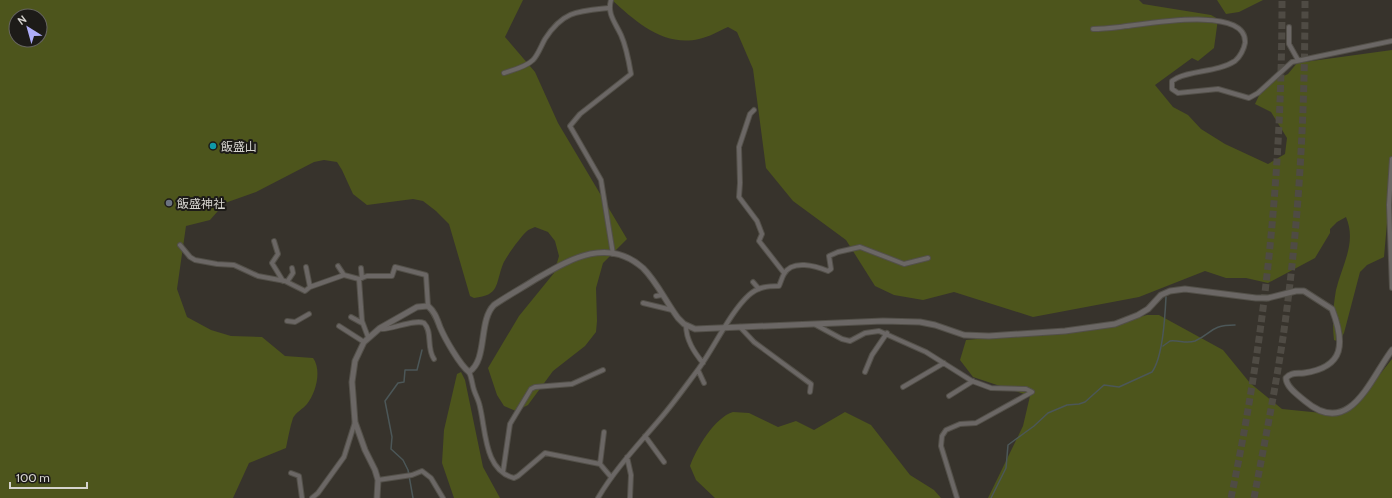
<svg xmlns="http://www.w3.org/2000/svg" width="1392" height="498" font-family="Cabin,'Noto Sans JP',sans-serif">
	<style>
		.green { fill: #4d551c; fill-rule: evenodd }
		.lines { fill: none; stroke-linecap: round; stroke-linejoin: round }
		.stream { stroke: #4c5758; stroke-width: 1.5 }
		.motorway-tunnel { stroke: #4f4b44; stroke-width: 7; stroke-dasharray: 7 3.5; stroke-linecap: butt }
		.minor-casing { stroke: #535049; stroke-width: 6 }
		.tertiary-casing { stroke: #535049; stroke-width: 7 }
		.minor { stroke: #6b6765; stroke-width: 4 }
		.tertiary { stroke: #6b6765; stroke-width: 5 }
		.culture-dot { fill: #0f9aa8; stroke: #1d1b18; stroke-width: 1.5 }
		.worship-dot { fill: #6b7280; stroke: #1d1b18; stroke-width: 1.5 }
		.labels { text-anchor: middle; dominant-baseline: central; stroke-width: 4; stroke-linejoin: round; paint-order: stroke }
		.poi-label { font-size: 12px; fill: #d5d3ce; stroke: #1d1b18; text-anchor: start }
	</style>
	<rect width="100%" height="100%" fill="#37332c"/>
	<!-- green -->
	<path class="green" d="M0 0H523L505 37 535 72 558 123 627 239 603 263 596 288 597 321 596 332 585 346 553 371 528 405 516 411 504 406 497 395 488 368 519 316 554 273 559 256 555 241 548 232 535 227C533 228 529 229 527 231 521 236 506 257 503 264 495 285 500 295 474 298L470 296 449 224 436 211 423 201 413 199 367 205 353 194 342 170 337 162 324 160 314 162 256 192 225 203 210 220 186 226 177 289 187 317 211 330 231 336 262 337 285 356 313 358C322 370 316 393 307 404 303 409 296 412 293 418 290 427 288 438 286 448L249 463 233 498H0ZM16 16H40V40H16Z
		M612 0H1139L1143 4 1211 15 1218 19 1214 48 1198 61 1192 58 1155 85 1173 107 1188 115 1201 129 1225 144 1268 164 1285 154 1287 138 1271 112 1255 104 1264 85 1288 74 1297 63 1392 50V166L1384 257 1367 265 1360 272 1344 333 1339 342 1334 340C1332 323 1333 307 1336 290 1342 265 1357 243 1346 217L1337 222 1330 229V233L1315 258 1268 283 1246 278H1226L1205 271 1139 297 1033 317 954 292 923 300 894 295 875 286 846 240 793 201 766 168 753 69 737 32 728 27C719 31 709 37 699 39 664 47 636 22 612 0Z
		M1217 0H1263L1239 12 1226 14Z
		M1147 315H1159L1223 350 1250 383 1282 409 1322 413 1342 410 1359 401 1392 359V498H988L1023 426 1030 396 973 377 960 360 966 340 1097 328Z
		M461 372 465 380 483 467 500 498H454L442 463 444 430 457 374Z
		M733 412 749 413 778 427 796 421 814 430 845 412 871 425 910 475 934 490 941 498H715L696 480 690 466C696 449 715 417 733 412Z"/>
	<g class="lines">
		<!-- stream -->
		<path class="stream" d="M1163 346 1170 341C1179 340 1186 344 1195 341 1213 333 1210 325 1235 325
			M413 498 408 470 403 460 391 449 392 437 385 401 398 383 404 382 405 370H417L422 350
			M991 498 1006 468 1008 445 1034 426 1048 413 1067 405 1079 404 1085 402 1104 385 1119 387 1152 372C1163 357 1165 316 1166 297"/>
		<!-- motorway-tunnel -->
		<path class="motorway-tunnel" d="M1231 498C1266 334 1282 167 1282 0
			M1254 498C1266 435 1279 372 1287 308 1300 206 1305 103 1305 0"/>
		<!-- minor casing -->
		<g class="minor-casing">
			<path id="minor" d="M611 0C607 14 615 22 621 35 626 46 629 62 631 74L580 114 570 126 601 180 613 254
				M1289 27V44L1298 60
				M1093 29C1102 29 1111 28 1120 27 1141 25 1248 4 1245 43 1244 49 1240 57 1235 61 1218 72 1194 70 1177 78L1172 81V89L1178 93 1218 89 1249 98 1258 93 1292 62 1392 41
				M504 73C513 70 526 67 533 60 538 55 541 46 545 39 563 11 578 11 608 8
				M754 110 750 114 739 147 740 183 739 197 757 221 762 234 759 241 784 273
				M1392 159 1389 205 1392 288
				M274 241 278 254 272 263 283 281
				M180 245 190 257 195 260 217 264 234 265 258 276 285 281 305 291 310 287 344 275 359 279 362 321 368 337
				M338 266 344 275
				M306 267 310 287
				M361 268 362 278
				M359 279 367 276H392L395 267 426 275 428 306
				M287 282 293 273 292 268
				M753 282 759 289
				M656 296 662 295
				M643 303 672 310
				M351 317 362 323
				M287 321 295 322 309 314
				M686 325C686 340 694 352 703 363
				M816 325 842 339 850 341 865 333 879 331 926 352 972 381 991 388 1026 389 1032 392 976 423 960 424 946 430 942 436 941 446 957 498
				M339 326 364 342
				M740 327 754 342 811 384 810 392
				M380 328 382 329C393 329 415 319 424 323 433 332 426 348 434 359
				M698 370 704 383
				M469 372C472 378 472 384 474 390 476 396 479 401 480 407 486 431 484 470 514 478L518 476 545 453 600 464 611 477
				M865 372 872 355 887 333
				M903 387 944 363
				M949 396 973 381
				M645 436 664 462
				M627 457 631 475 630 498
				M600 464 604 432
				M503 472 510 424 531 389 535 387 572 384 603 370
				M291 473 299 476 302 498
				M378 480 412 475 422 471 431 478 443 498
				M312 498 318 493 344 457 355 422
				M598 498C615 469 638 445 660 419 673 404 685 387 697 371 713 350 730 312 749 295 758 287 767 286 779 286 781 282 782 277 784 274 792 259 816 266 828 271L831 269 829 256 838 252 860 247 904 264 928 258"/>
		</g>
		<!-- tertiary casing -->
		<g class="tertiary-casing">
			<path id="tertiary" d="M377 498 378 480 375 470 365 450 355 422 352 382 355 361 364 342 380 328 417 307 428 306C435 312 437 319 440 327 445 339 460 365 469 372 488 360 478 321 494 305 507 296 522 288 536 279 569 260 607 236 643 268 657 282 666 302 678 318L684 324 695 329 883 321 920 322 935 325 964 335 989 336 1065 331 1115 324 1138 315 1148 309 1161 295 1170 291 1185 289 1256 298H1268L1296 291H1304L1332 309C1345 343 1345 367 1304 373 1297 374 1291 372 1286 378 1286 387 1298 395 1305 401 1350 439 1370 379 1392 350"/>
		</g>
		<!-- minor -->
		<use href="#minor" class="minor"/>
		<!-- tertiary -->
		<use href="#tertiary" class="tertiary"/>
	</g>
	<!-- markers -->
	<circle class="culture-dot" cx="213" cy="146" r="4"/>
	<circle class="worship-dot" cx="169" cy="203" r="4"/>
	<g class="labels">
		<!-- poi labels -->
		<g class="poi-label">
			<text x="221" y="146">飯盛山</text>
			<text x="177" y="203">飯盛神社</text>
		</g>
	</g>
	<!-- north arrow -->
	<g transform="translate(28 28) rotate(323)"><circle r="19" fill="#1d1b18" stroke="#676561"/>
	<path d="M0-3L7 15L0 10L-7 15Z" fill="#afaefa"/>
	<text y="-6" font-size="11" font-weight="bold" text-anchor="middle" fill="#d5d3ce">N</text>
	</g>
	<!-- scale -->
	<path d="M10 482v6h77v-6" fill="none" stroke="#d5d3ce" stroke-width="2"/>
	<text x="16" y="482" font-size="12" fill="#d5d3ce" stroke="#1d1b18" stroke-width="3" paint-order="stroke">100 m</text>
</svg>
